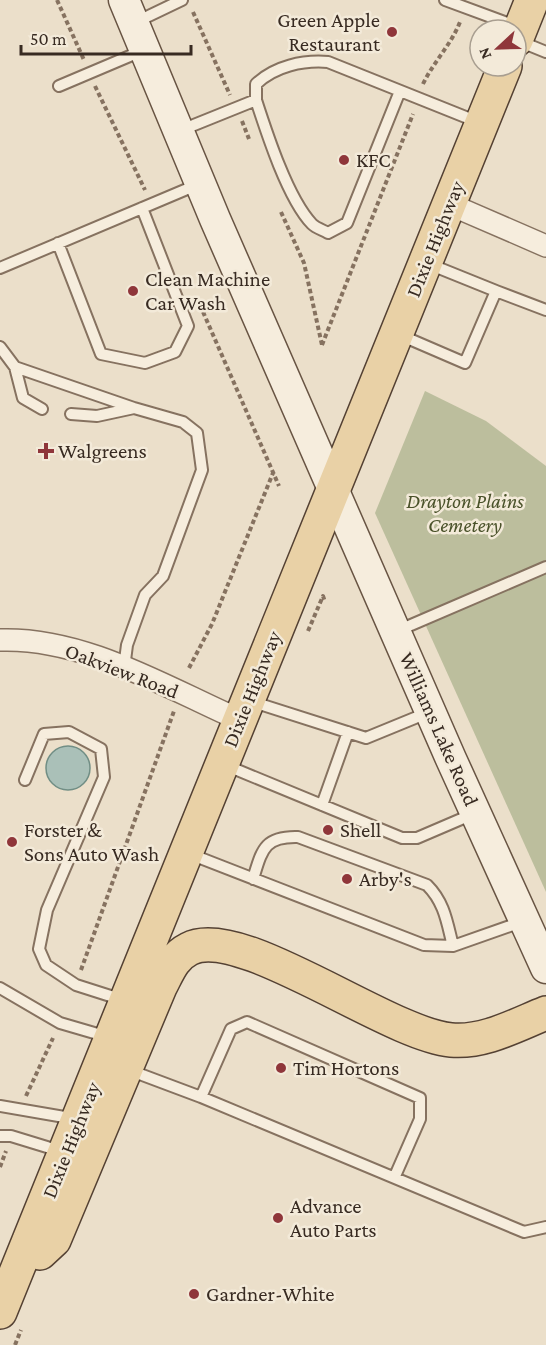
<svg xmlns="http://www.w3.org/2000/svg" width="546" height="1345" font-family="'Crimson Pro',serif">
	<style>
		.cemetery { fill: #bcbe9d }
		.water { fill: #aac0b8; stroke: #718e85; stroke-width: 1.5 }
		.lines { fill: none; stroke-linecap: round; stroke-linejoin: round }
		.lane-casing { stroke: #867260; stroke-width: 14 }
		.street-casing { stroke: #867260; stroke-width: 24 }
		.secondary-casing { stroke: #685443; stroke-width: 33 }
		.primary-casing { stroke: #544133; stroke-width: 36 }
		.path { stroke: #867260; stroke-width: 4; stroke-dasharray: 4.5 3; stroke-linecap: butt }
		.lane { stroke: #f6eddd; stroke-width: 10 }
		.street { stroke: #f6eddd; stroke-width: 21 }
		.secondary { stroke: #f6eddd; stroke-width: 30 }
		.primary { stroke: #e9d1a6; stroke-width: 33 }
		.poi-dot { fill: #8f363a; stroke: #f3ead9; stroke-width: 2 }
		.labels { text-anchor: middle; dominant-baseline: central; stroke-width: 5; stroke-linejoin: round; paint-order: stroke }
		.poi-label { font-size: 21px; fill: #382b22; stroke: #f3ead9; text-anchor: start }
		.street-label { font-size: 21px; fill: #382b22; stroke: #f3ead9 }
		.park-label { font-size: 21px; font-style: italic; fill: #4a522a; stroke: #f3ead9 }
	</style>
	<rect width="100%" height="100%" fill="#ebdfca"/>
	<!-- cemetery -->
	<path class="cemetery" d="M425 391 486 421 546 466V892L375 513Z"/>
	<!-- water -->
	<path class="water" d="M46 768a22 22 0 1 1 44 0a22 22 0 1 1-44 0Z"/>
	<g class="lines">
		<!-- lane casing -->
		<g class="lane-casing">
			<path id="lane" d="M445 0 518 27
				M134 23 182 0
				M519 41 546 52
				M59 86 144 50
				M256 100C267 134 288 199 312 224 316 228 323 230 328 233L347 223 400 91
				M179 131 256 100V84C275 66 303 60 328 62L478 122
				M58 243 101 354 145 363 175 352 188 326 142 208
				M429 264 496 291
				M0 268 199 184
				M400 335 465 363 496 291 546 310
				M0 347 15 367 134 408 183 422 197 433 202 470 163 576 145 595 127 645 124 668
				M15 367 23 398 42 409
				M71 414 97 416 134 408
				M397 631 546 567
				M250 701 366 738 427 713
				M225 765 402 838H417L473 814
				M25 780 44 734 69 732 101 749 104 777 47 910 39 949 46 965 76 985 123 1000
				M322 805 348 732
				M190 854 424 945 453 946 524 921
				M253 879C262 850 264 836 298 837L427 885C445 903 447 923 453 946
				M0 988 60 1023 108 1037
				M129 1070 201 1097 524 1232 546 1227
				M201 1097 231 1029 247 1022 420 1098V1119L395 1176
				M0 1106 76 1119
				M0 1136H11L60 1151"/>
		</g>
		<!-- street casing -->
		<g class="street-casing">
			<path id="street" d="M449 204 546 246
				M0 640C84 637 165 687 240 720"/>
		</g>
		<!-- secondary casing -->
		<g class="secondary-casing">
			<path id="secondary" d="M124 0 215 219 451 759 546 968"/>
		</g>
		<!-- primary casing -->
		<g class="primary-casing">
			<path id="primary" d="M516 40 532 0
				M40 1253 54 1240 160 987C168 972 173 957 189 949 239 922 387 1034 451 1040 484 1043 516 1025 546 1013
				M0 1312 505 66"/>
		</g>
		<!-- path -->
		<path class="path" d="M57 0 84 60
			M193 12 230 95
			M423 84C434 61 451 45 460 22
			M95 86 145 190
			M242 121 249 139
			M281 212 304 263 322 345
			M200 305 279 486
			M322 345 413 114
			M308 631 323 596 325 602
			M189 668 212 624 273 473
			M81 970 174 711
			M26 1096 53 1038
			M0 1167 6 1151
			M15 1345 21 1330"/>
		<!-- lane -->
		<use href="#lane" class="lane"/>
		<!-- street -->
		<use href="#street" class="street"/>
		<!-- secondary -->
		<use href="#secondary" class="secondary"/>
		<!-- primary -->
		<use href="#primary" class="primary"/>
	</g>
	<!-- markers -->
	<g class="poi-dot">
		<circle cx="392" cy="32" r="6"/>
		<circle cx="344" cy="160" r="6"/>
		<circle cx="133" cy="291" r="6"/>
		<path d="M43 442h6v6h6v6h-6v6h-6v-6h-6v-6h6z"/>
		<circle cx="328" cy="830" r="6"/>
		<circle cx="12" cy="842" r="6"/>
		<circle cx="347" cy="879" r="6"/>
		<circle cx="281" cy="1068" r="6"/>
		<circle cx="278" cy="1218" r="6"/>
		<circle cx="194" cy="1294" r="6"/>
	</g>
	<g class="labels">
		<!-- poi labels -->
		<g class="poi-label">
			<text x="380" y="20" text-anchor="end">Green Apple<tspan x="380" dy="24">Restaurant</tspan></text>
			<text x="356" y="160">KFC</text>
			<text x="145" y="279">Clean Machine<tspan x="145" dy="24">Car Wash</tspan></text>
			<text x="58" y="451">Walgreens</text>
			<text x="24" y="830">Forster &amp;<tspan x="24" dy="24">Sons Auto Wash</tspan></text>
			<text x="340" y="830">Shell</text>
			<text x="359" y="879">Arby's</text>
			<text x="293" y="1068">Tim Hortons</text>
			<text x="290" y="1206">Advance<tspan x="290" dy="24">Auto Parts</tspan></text>
			<text x="206" y="1294">Gardner-White</text>
		</g>
		<!-- street labels -->
		<g class="street-label">
			<text transform="translate(435 239) rotate(-68)">Dixie Highway</text>
			<text transform="translate(122 671) rotate(21)">Oakview Road</text>
			<text transform="translate(252 689) rotate(-68)">Dixie Highway</text>
			<text transform="translate(439 729) rotate(66)">Williams Lake Road</text>
			<text transform="translate(71 1140) rotate(-68)">Dixie Highway</text>
		</g>
		<!-- park labels -->
		<g class="park-label">
			<text x="465" y="501">Drayton Plains<tspan x="465" dy="24">Cemetery</tspan></text>
		</g>
	</g>
	<!-- north arrow -->
	<g transform="translate(498 48) rotate(248)"><circle r="28" fill="#f3ead9" stroke="#a89e90" stroke-width="1.5"/>
	<path d="M0-4.5L10 22L0 15L-10 22Z" fill="#8f363a"/>
	<text y="-9" font-size="16" font-weight="bold" text-anchor="middle" fill="#382b22">N</text>
	</g>
	<!-- scale -->
	<path d="M21 45v9h170v-9" fill="none" stroke="#382b22" stroke-width="3"/>
	<text x="30" y="45" font-size="18" fill="#382b22" stroke="#f3ead9" stroke-width="4.5" paint-order="stroke">50 m</text>
</svg>
